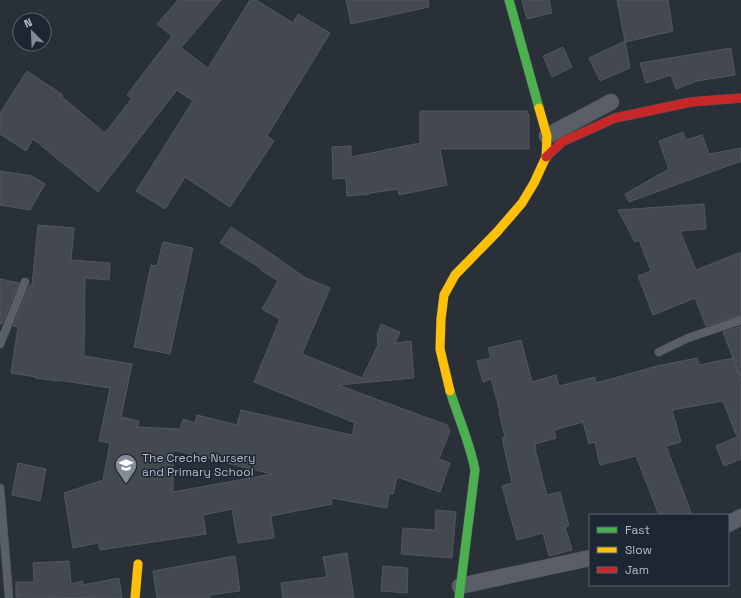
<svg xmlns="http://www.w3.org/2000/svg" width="741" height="598" font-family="'Space Grotesk',sans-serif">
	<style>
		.building { fill: #444950; stroke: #52575f; fill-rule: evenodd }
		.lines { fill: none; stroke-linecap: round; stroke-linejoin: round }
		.lane-casing { stroke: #484c53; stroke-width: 9 }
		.street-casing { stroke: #484c53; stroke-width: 17 }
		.fast-casing { stroke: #484c53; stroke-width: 10 }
		.slow-casing { stroke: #484c53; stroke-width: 10 }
		.jam-casing { stroke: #484c53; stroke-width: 10 }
		.lane { stroke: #5a5e66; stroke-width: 8 }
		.street { stroke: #5a5e66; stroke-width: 16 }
		.fast { stroke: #4caf50; stroke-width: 9 }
		.slow { stroke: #ffc107; stroke-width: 9 }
		.jam { stroke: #c62828; stroke-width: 9 }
		.labels { text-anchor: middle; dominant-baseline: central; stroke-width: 3; stroke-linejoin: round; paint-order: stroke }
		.poi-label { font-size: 12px; fill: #b4bcc9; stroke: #1d2633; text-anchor: start }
	</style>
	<rect width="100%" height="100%" fill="#2a3038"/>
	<!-- building -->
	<path class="building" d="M178 0H221L181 48 208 68 250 0H256L293 23 298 14 330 33 267 136 274 141 230 207 185 177 165 209 136 191 193 101 177 90 98 192 33 139 26 151 0 134V113L27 71 63 95 61 96 105 133 132 98 127 95 172 36 157 24Z
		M346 0H428L429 7 351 24Z
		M522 0H549L552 13 527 19Z
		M617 0H668L673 31 625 42Z
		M625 41 630 68 600 81 589 58Z
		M563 47 572 67 552 77 543 56Z
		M731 48 735 75 697 81 676 89 671 75 646 83 640 63Z
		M420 111H527L529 116V149H440L447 185 399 195 398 189 370 193V194L347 196 346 178 333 179 332 147 351 146V157L420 143Z
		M683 132 686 140 702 135 709 154 741 148V161L629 202 625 194 669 169 659 141Z
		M0 171 32 176 45 184 30 210 0 205Z
		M704 204 706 229 680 231 696 270 741 252V315L706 326 695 298 653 315 638 276 651 271 639 240 635 242 618 210Z
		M38 225 74 228 71 260 110 263 109 280 85 278 84 356 132 364 121 417 139 421 138 427 180 429 183 419 195 423 197 415 237 425 241 410 352 435 355 423 254 382 280 319 262 309 278 281 261 270 262 269 220 243 231 227 269 252 304 277 330 288 302 354 362 378 378 345 377 335 381 324 400 332 395 343 411 341 414 378 338 385 447 425 450 431 439 459 450 463 440 492 397 477 393 494 389 493 387 508 331 498 332 504 271 516 274 538 238 543 232 509 203 515 206 534 100 550 98 543 73 548 64 493 103 480 110 443 99 441 110 388 58 380V381L35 378 36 377 11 373 18 327 13 326 30 285H32ZM173 450 272 474 173 492Z
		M163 242 193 248 170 354 134 347 151 265 157 266Z
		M0 279 19 283 2 324H0Z
		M741 326V376H740L723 332Z
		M521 340 532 382 556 375 559 386 595 377 596 383 657 366 697 358 699 365 733 358 741 380V459L724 466 716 446 737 437 723 401 672 410 681 442 666 446 692 515H659L636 456 600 465 595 442 589 444 583 422 554 430 556 438 535 444 536 449H535L547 495 560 492 569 526 565 527 572 550 549 556 543 533 517 540 502 486 512 483 502 438 505 437 499 412H500L491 379 483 382 477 361 491 358 488 348Z
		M18 463 46 469 40 501 12 495Z
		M436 510 456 512 452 558 401 554 403 528 435 530Z
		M347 553 354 598H283L281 583 327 577 323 557Z
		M235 556 240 591 209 595 210 598H157L153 571Z
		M69 561 71 584 82 581 83 585 119 578 122 598 16 597V582H34L33 563Z
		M383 566 408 568 407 593 381 591Z"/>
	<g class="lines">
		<!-- lane casing -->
		<g class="lane-casing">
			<path id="lane" d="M0 344 25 282
				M659 352 688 338 741 320
				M0 488 9 598"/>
		</g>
		<!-- street casing -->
		<g class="street-casing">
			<path id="street" d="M547 136 611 102
				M728 524 741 517
				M460 586 590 558"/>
		</g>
		<!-- fast casing -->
		<g class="fast-casing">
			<path id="fast" d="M509 0 539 108
				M450 391C458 417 470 443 475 470L459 598"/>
		</g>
		<!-- slow casing -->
		<g class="slow-casing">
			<path id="slow" d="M450 391 440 349 441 319 444 295 455 275 497 232 522 203 534 183 546 157 547 136 539 108
				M135 598 138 564"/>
		</g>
		<!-- jam casing -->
		<g class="jam-casing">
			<path id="jam" d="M546 157 562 142 615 118 691 102 741 98"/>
		</g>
		<!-- lane -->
		<use href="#lane" class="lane"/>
		<!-- street -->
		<use href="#street" class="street"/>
		<!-- fast -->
		<use href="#fast" class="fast"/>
		<!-- slow -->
		<use href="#slow" class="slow"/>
		<!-- jam -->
		<use href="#jam" class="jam"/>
	</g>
	<!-- icons -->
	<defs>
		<g id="school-pin" transform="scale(1.15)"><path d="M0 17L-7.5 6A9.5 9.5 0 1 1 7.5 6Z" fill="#848b96" stroke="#1d2633"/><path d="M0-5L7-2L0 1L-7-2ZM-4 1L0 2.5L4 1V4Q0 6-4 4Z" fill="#fff"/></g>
	</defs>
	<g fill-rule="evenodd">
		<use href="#school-pin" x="126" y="465"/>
	</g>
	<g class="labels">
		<!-- poi labels -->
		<g class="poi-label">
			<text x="142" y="458">The Creche Nursery<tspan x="142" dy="14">and Primary School</tspan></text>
		</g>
	</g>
	<!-- legend -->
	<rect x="589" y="514" width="140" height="72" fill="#1d2633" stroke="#59626f"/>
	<rect x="597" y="527" width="20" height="6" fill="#4caf50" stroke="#59626f"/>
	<text x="625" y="534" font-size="12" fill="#b4bcc9">Fast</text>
	<rect x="597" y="547" width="20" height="6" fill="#ffc107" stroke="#59626f"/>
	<text x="625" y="554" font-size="12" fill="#b4bcc9">Slow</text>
	<rect x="597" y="567" width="20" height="6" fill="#c62828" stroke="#59626f"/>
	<text x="625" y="574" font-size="12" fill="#b4bcc9">Jam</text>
	<!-- north arrow -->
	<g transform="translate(32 32) rotate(336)"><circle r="19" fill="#1d2633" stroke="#59626f"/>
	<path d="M0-3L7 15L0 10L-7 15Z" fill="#848b96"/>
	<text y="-6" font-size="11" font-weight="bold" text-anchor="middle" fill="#b4bcc9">N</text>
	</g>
</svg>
